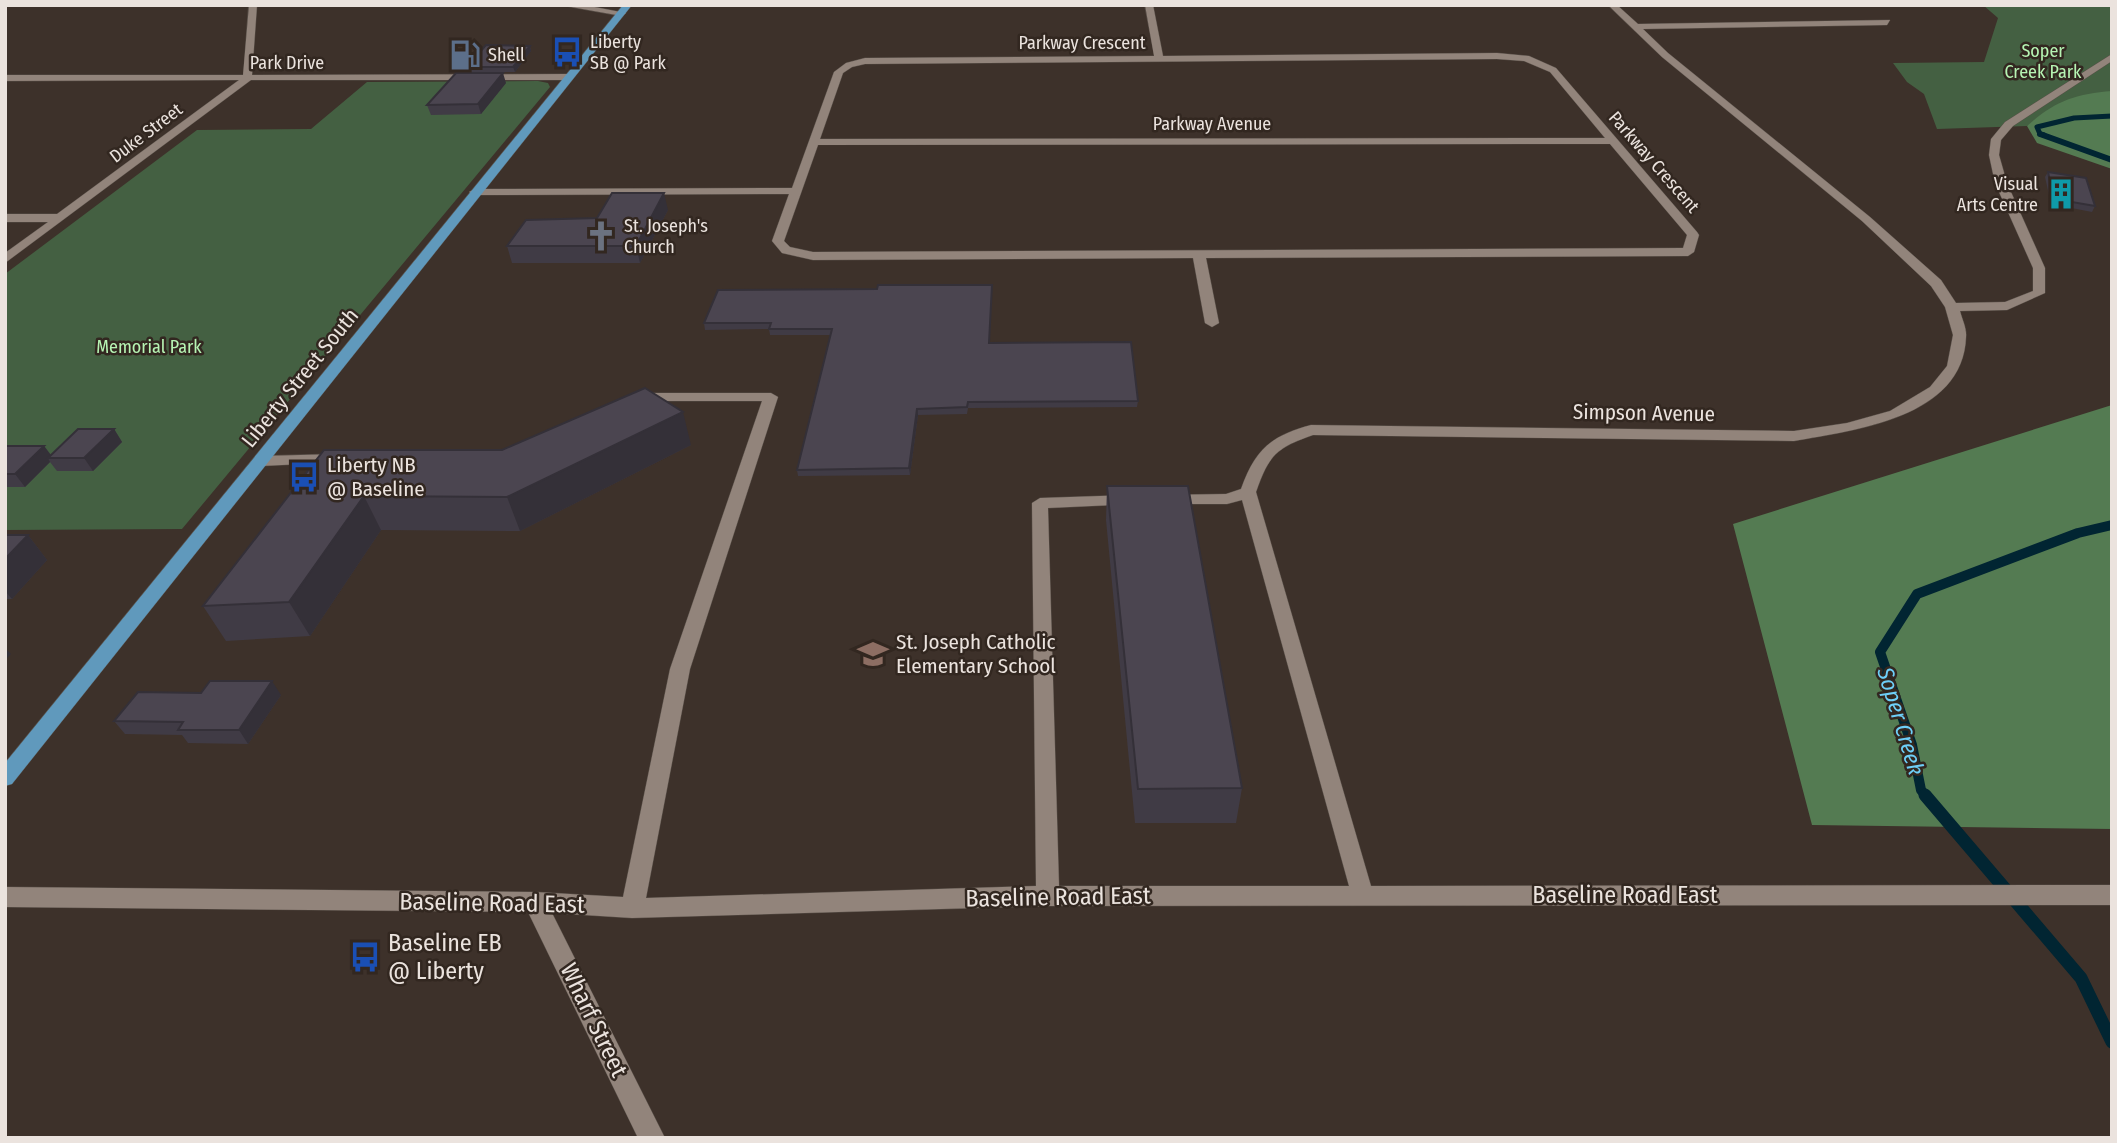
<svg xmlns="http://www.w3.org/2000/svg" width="2117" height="1143" font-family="'Fira Sans Condensed',sans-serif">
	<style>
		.green { fill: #446042 }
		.forest { fill: #547b52 }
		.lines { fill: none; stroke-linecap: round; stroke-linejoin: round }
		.stream-far3 { stroke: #012532; stroke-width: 5 }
		.stream-far2 { stroke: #012532; stroke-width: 6 }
		.stream-far1 { stroke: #012532; stroke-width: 10 }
		.stream { stroke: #012532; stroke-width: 13 }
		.minor-casing { stroke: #574e47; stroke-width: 1 }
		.major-casing { stroke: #574e47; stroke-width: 1 }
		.minor { fill: #92847b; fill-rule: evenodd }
		.major { fill: #6099bc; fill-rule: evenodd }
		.wall { fill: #403b45 }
		.shaded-wall { fill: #343038 }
		.building { fill: #4b4550; stroke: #343038; stroke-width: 2 }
		.labels { text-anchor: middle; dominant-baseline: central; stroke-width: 5; stroke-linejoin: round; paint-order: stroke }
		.far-poi-label { font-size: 18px; fill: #ebe3de; stroke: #322720; text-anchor: start }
		.far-street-label { font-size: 18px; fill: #ebe3de; stroke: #322720 }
		.far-park-label { font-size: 18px; fill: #b6f4b3; stroke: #322720 }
		.street-label { font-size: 21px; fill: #ebe3de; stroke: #322720 }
		.poi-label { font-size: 21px; fill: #ebe3de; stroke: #322720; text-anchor: start }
		.water-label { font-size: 23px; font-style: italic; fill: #6ecff8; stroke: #322720 }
		.near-street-label { font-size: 24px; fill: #ebe3de; stroke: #322720 }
		.near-poi-label { font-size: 24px; fill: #ebe3de; stroke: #322720; text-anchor: start }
	</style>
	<rect width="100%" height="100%" fill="#3d312a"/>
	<!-- green -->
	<path class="green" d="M1983 5H2112V112L2050 116 2027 126 1937 129 1924 94 1907 82 1893 63 1984 62 1998 18Z
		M538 81 548 83 550 87 182 529 5 530V274L197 130 311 129 367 82Z"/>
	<!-- forest -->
	<path class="forest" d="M2112 91V169L2037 143 2027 126C2055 101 2075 94 2112 91Z
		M2112 405V829L1812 825 1733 524Z"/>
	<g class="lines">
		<!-- stream-far3 -->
		<path class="stream-far3" d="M2044 135 2040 134 2037 127 2074 118 2112 116"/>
		<!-- stream-far2 -->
		<path class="stream-far2" d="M2040 134 2112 160"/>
		<!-- stream-far1 -->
		<path class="stream-far1" d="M1926 796 1921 790 1912 745 1880 652 1917 594 2078 533 2112 525"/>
		<!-- stream -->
		<path class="stream" d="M1925 795 2081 978 2112 1042"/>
		<!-- minor casing -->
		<g class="minor-casing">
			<path id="minor" d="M249 5H257L252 75 569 74 574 77 569 80H251L5 263V253L48 222H5V214H57L239 80 5 81V75H243Z
				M560 5H584L626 13 622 16Z
				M1145 5H1153L1163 56 1497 53 1529 56 1556 68 1697 232 1699 235 1694 252 1688 256 1206 258 1219 323 1212 327 1205 323 1193 258 813 260 782 253 772 241 789 194 475 195 469 192 475 189 792 188 834 72 846 63 865 58 1154 56ZM1497 59 1524 61 1550 72 1605 138 820 139 843 73 852 67 865 64ZM1610 144 1687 235 1683 248 813 252 790 247 784 241 818 145Z
				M1608 5H1617L1638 24 1890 20 1887 25 1643 29 1668 53 1870 217 1941 280 1956 303 2005 302 2033 291V268L1995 183 1989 155 1991 139 2005 122 2112 54V61L2013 126 2001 140 1999 155 2007 183 2045 268V293L2007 310 1960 311C1962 319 1967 329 1966 337 1963 418 1855 430 1794 441L1313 435C1276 448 1269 455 1256 492L1371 886 2112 885V905L1048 906 632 918 552 913 665 1138H638L528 912 5 907V887L535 892 623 897 670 669 762 401H654L637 407 630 403 652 393H771L778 397 690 669 646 898 1036 886 1032 503 1040 498 1130 495 1138 500 1136 504 1048 508 1059 886H1349L1242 500 1227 504H1168L1162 503 1160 499 1162 495 1226 494 1241 489C1255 450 1270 436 1311 425L1794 431 1847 423 1890 411 1930 387 1947 366 1953 335 1945 307 1931 286 1862 221 1662 57Z
				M340 454 348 459 346 462 261 466 253 461 261 456Z"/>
		</g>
		<!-- major casing -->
		<g class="major-casing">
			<path id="major" d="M623 5H632L12 784 5 786V763Z"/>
		</g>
		<!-- minor -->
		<use href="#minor" class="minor"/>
		<!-- major -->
		<use href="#major" class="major"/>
	</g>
	<!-- wall -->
	<path class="wall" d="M530 46 531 51 515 72H468L467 67Z
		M506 83 481 114 431 115 427 105Z
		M2048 172 2095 206 2092 212 2051 204 2045 177Z
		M668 210 640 263H512L507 246 597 218Z
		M992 285 989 343 1138 401 1137 407 968 408 967 414 918 415 910 475 798 476 797 470 830 335H770L769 329 705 330 704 323Z
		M114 429 122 442 93 471H57L50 462 25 487H5V446H44L51 455Z
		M691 445 520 531 381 530 310 636 226 641 203 606 324 450H502Z
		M1107 486 1242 788 1236 823H1135L1106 520Z
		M5 535H28L47 560 12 599H5Z
		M281 695 248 744 188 743 182 735 125 734 114 721Z"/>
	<!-- shaded-wall -->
	<path class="shaded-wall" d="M530 46 531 51 515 72 513 67Z
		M503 73 506 83 481 114 478 104Z
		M664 193 668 210 640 263 636 246Z
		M917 409 918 415 910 475 909 468Z
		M683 412 691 445 520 531 507 497Z
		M114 429 122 442 93 471 84 458Z
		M44 446 53 458H48L50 462 25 487 15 474Z
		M364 496 381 530 310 636 289 602Z
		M28 535 47 560 12 599 5 591V559Z
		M5 648 11 654 5 660Z
		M272 681 281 695 248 744 239 730Z"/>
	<!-- building -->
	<path class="building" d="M486 45 530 46 513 67H467Z
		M456 73H503L478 104 427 105Z
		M2048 172 2086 178 2095 206 2054 199Z
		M612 193H664L636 246H507L526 220 597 218Z
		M878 285H992L989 343 1131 342 1138 401 968 402 967 407 917 409 909 468 797 470 832 329H769L771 323H704L718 290 877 289Z
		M645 388 683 412 507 497 364 496 289 602 203 606 324 450H502Z
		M78 429H114L84 458H48Z
		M5 446H44L15 474H5Z
		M1107 486H1188L1242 788 1138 789Z
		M5 535H28L5 559Z
		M210 681H272L239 730H178L183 722 114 721 138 692 201 693Z"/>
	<!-- icons -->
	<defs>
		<g id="bus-bare" transform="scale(2.415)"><path d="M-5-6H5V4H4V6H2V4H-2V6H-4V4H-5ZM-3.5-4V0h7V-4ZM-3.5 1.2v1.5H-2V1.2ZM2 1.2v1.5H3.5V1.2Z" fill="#1a4fb4" stroke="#322720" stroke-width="2.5" paint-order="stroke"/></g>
		<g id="fuel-bare" transform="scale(2.415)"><path d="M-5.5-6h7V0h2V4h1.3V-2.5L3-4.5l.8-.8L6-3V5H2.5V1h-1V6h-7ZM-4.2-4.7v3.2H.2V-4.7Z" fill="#5c6f8a" stroke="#322720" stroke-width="2.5" paint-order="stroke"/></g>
		<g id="building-bare" transform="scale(2.415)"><path d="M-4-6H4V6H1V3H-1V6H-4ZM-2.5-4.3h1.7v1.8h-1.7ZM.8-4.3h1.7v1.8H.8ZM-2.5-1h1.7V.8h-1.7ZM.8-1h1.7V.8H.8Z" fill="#0f9aa8" stroke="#322720" stroke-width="2.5" paint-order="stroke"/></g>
		<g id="church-bare" transform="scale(2.415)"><path d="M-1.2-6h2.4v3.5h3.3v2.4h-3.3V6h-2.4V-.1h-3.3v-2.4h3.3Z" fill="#6b7280" stroke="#322720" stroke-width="2.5" paint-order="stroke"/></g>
		<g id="school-bare" transform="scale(2.415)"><path d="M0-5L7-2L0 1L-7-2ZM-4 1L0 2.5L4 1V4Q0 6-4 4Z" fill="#8d6e63" stroke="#322720" stroke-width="2.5" paint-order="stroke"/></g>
	</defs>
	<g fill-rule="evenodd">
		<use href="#bus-bare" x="567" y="52"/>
		<use href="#fuel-bare" x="465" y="55"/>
		<use href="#building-bare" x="2061" y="194"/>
		<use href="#church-bare" x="601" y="236"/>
		<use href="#bus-bare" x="304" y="477"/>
		<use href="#school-bare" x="873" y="654"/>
		<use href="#bus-bare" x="365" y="957"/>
	</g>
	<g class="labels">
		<!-- far-poi labels -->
		<g class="far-poi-label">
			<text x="590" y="42">Liberty<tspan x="590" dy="21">SB @ Park</tspan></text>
			<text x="488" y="55">Shell</text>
			<text x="2038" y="184" text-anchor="end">Visual<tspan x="2038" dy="21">Arts Centre</tspan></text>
			<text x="624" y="226">St. Joseph's<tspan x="624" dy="21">Church</tspan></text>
		</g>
		<!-- far-street labels -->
		<g class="far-street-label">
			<text x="1082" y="43">Parkway Crescent</text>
			<text x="287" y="63">Park Drive</text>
			<text x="1212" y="124">Parkway Avenue</text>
			<text transform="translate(146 133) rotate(-37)">Duke Street</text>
			<text transform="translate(1654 162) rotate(49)">Parkway Crescent</text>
		</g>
		<!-- far-park labels -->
		<g class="far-park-label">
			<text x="2043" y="51">Soper<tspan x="2043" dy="21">Creek Park</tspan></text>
			<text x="149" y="347">Memorial Park</text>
		</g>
		<!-- street labels -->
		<g class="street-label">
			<text transform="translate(300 378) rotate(-51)">Liberty Street South</text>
			<text transform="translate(1644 413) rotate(1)">Simpson Avenue</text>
		</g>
		<!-- poi labels -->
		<g class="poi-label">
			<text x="327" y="465">Liberty NB<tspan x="327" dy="24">@ Baseline</tspan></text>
			<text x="896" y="642">St. Joseph Catholic<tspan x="896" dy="24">Elementary School</tspan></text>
		</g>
		<!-- water labels -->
		<g class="water-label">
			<text transform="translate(1901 721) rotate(73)">Soper Creek</text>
		</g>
		<!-- near-street labels -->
		<g class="near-street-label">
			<text x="1625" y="895">Baseline Road East</text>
			<text transform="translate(1058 897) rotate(-1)">Baseline Road East</text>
			<text transform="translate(492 903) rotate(1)">Baseline Road East</text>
			<text transform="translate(594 1020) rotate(64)">Wharf Street</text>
		</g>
		<!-- near-poi labels -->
		<g class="near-poi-label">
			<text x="388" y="943">Baseline EB<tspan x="388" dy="28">@ Liberty</tspan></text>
		</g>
	</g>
	<!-- border -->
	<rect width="2117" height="1143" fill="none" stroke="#ebe3de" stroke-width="14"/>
</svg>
